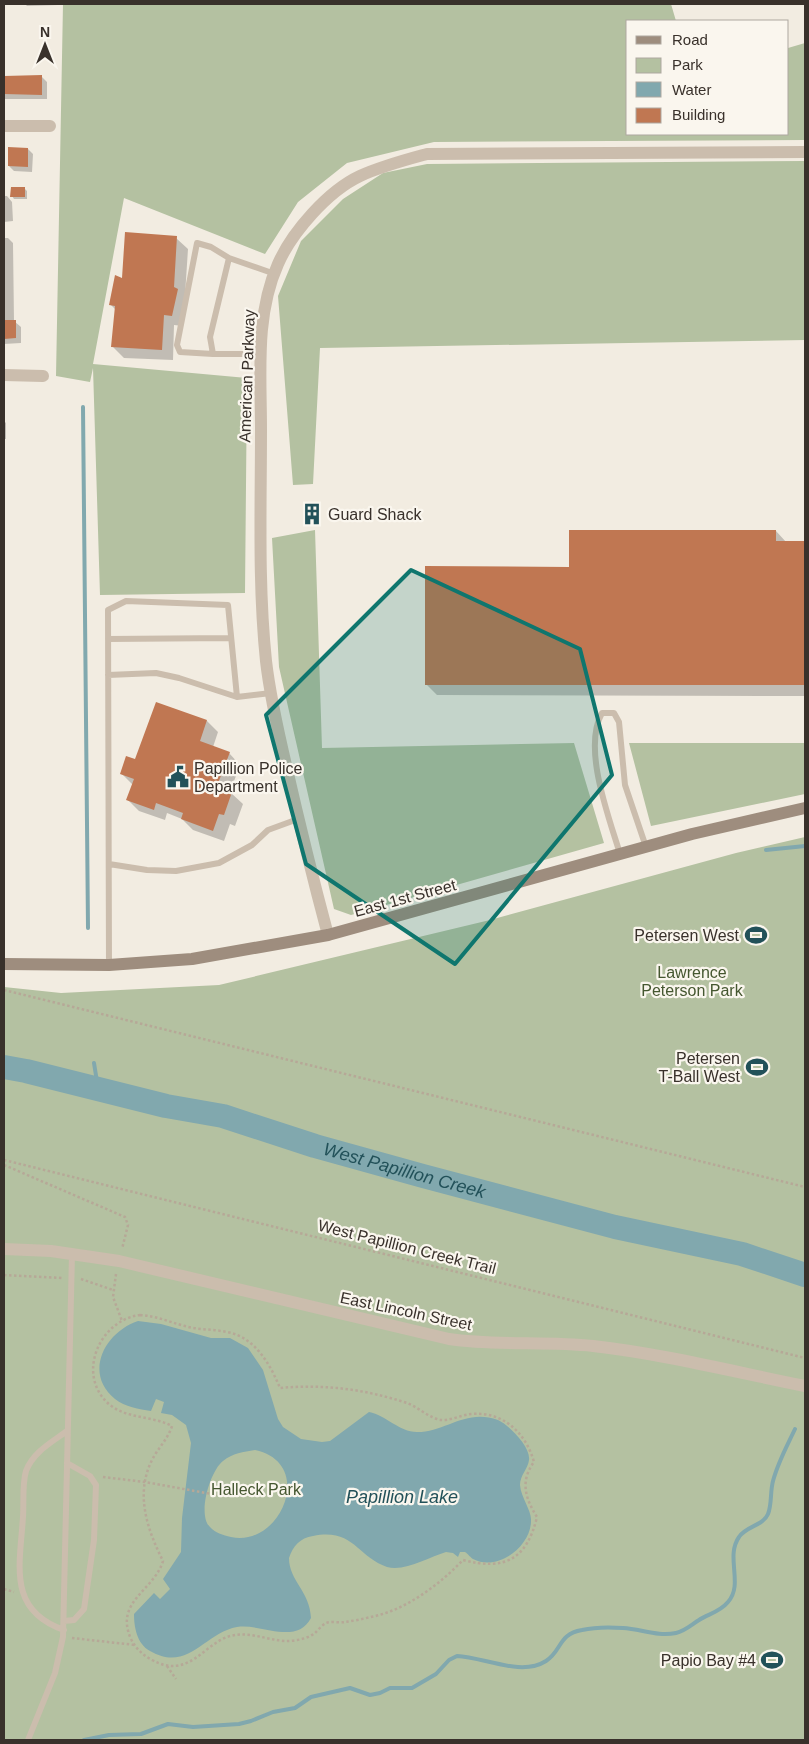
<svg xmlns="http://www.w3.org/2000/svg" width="809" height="1744" font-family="Arial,sans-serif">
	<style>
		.green { fill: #b4c1a1 }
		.water { fill: #81a8ae; fill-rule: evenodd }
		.shadow { fill: #0003 }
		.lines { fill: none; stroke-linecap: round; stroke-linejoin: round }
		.stream { stroke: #81a8ae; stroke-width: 4 }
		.river { stroke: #81a8ae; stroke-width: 24 }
		.building { fill: #c07752 }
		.path { stroke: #b6a897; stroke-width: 2.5; stroke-dasharray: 2.5 2.5; stroke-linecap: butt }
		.lane { stroke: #cbbdad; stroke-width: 6 }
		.street { stroke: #cbbdad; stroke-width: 12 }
		.secondary { stroke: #9e8d7e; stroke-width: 12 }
		.marked { fill: #0f766e; fill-opacity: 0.2; stroke: #0f766e; stroke-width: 4; stroke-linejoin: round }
		.labels { text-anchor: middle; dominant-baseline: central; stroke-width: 4.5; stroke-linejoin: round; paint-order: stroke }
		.street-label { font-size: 16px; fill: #39312b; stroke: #faf6ee }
		.poi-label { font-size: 16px; fill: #39312b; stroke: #faf6ee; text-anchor: end }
		.park-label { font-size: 16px; fill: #455730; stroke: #faf6ee }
		.water-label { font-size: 18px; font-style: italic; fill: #225159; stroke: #faf6ee }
	</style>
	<rect width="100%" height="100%" fill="#f2ece1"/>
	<!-- green -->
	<path class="green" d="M63 4H671L676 21H628V134H788V48L805 43V140L434 142 347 163 298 202 265 254 124 198 93 364 247 378 245 593 100 595 93 368 90 382 56 376Z
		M805 161V340L320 348 313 484 293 485 278 296 301 241 343 199 383 173 427 164Z
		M315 530 322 748 574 743 604 843 351 915 334 909 279 667 272 538Z
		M629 743H805V794L651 826Z
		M805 837V1740H4V987L61 993 219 985 490 920 736 853Z"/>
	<!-- water -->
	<path class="water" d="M138 1321 161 1324 211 1338H230L248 1348 263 1370 278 1419 283 1427 301 1439 322 1442 330 1441 369 1412C386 1415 399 1432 417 1432 446 1432 466 1408 498 1420 509 1425 531 1447 529 1460 528 1469 520 1475 520 1485 521 1498 532 1511 531 1521 531 1546 498 1572 473 1559 471 1558 468 1554 465 1552H460L458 1557 453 1553 446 1552C429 1557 405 1572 387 1567 357 1557 354 1528 313 1536 300 1538 293 1546 289 1558 289 1581 310 1591 311 1618 296 1646 262 1623 237 1627 204 1633 188 1673 150 1651 137 1644 134 1627 134 1614L154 1593 160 1599 170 1589 163 1579 181 1552 182 1518 191 1443 186 1425 172 1415 161 1413 164 1402 156 1399 151 1411C139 1409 125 1407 115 1399 83 1373 105 1332 138 1321ZM255 1450C316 1463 281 1548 231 1537 223 1535 215 1533 210 1527 197 1515 210 1471 223 1461 233 1453 243 1452 255 1450Z"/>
	<!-- shadow -->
	<path class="shadow" d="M25 4H58V5L27 6Z
		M41 76 47 82V99H4V77Z
		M28 149 33 154 32 172 14 171 9 166Z
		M24 188 27 191V199H14L12 196Z
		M4 196H7L12 202 13 221 4 222Z
		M4 238H8L13 243 14 321 21 327V343L4 344Z
		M176 238 188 249 183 326 174 325 173 360 124 358 113 347 116 310 110 304 123 280Z
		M4 421 6 423V439H4Z
		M776 531 787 543H805V696L437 695 426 684 570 568Z
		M157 703 207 721 218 732 213 747 229 753 240 765 230 792 243 804 235 826 230 824 224 841 193 830 182 819 167 813 165 820 139 811 127 799 133 785 121 773 136 761Z"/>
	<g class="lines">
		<!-- stream -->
		<path class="stream" d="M83 407 88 928
			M766 850 805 846
			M94 1063 98 1088
			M84 1740 109 1735 141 1734 168 1724 193 1727 239 1724 251 1721 273 1712 295 1708 311 1697 350 1688 370 1695 380 1693 390 1688H412L436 1674 449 1660 457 1656C484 1657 521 1677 546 1661 562 1651 558 1634 582 1630 595 1627 610 1627 623 1628 641 1629 658 1637 676 1633 685 1631 691 1625 699 1620 708 1614 720 1612 728 1602 744 1584 725 1557 739 1537 746 1526 763 1526 768 1514 772 1504 770 1492 773 1481 778 1462 787 1446 795 1429"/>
		<!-- river -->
		<path class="river" id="s1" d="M4 1067 26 1071 166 1106 223 1116 315 1146 423 1176 615 1227 742 1254 805 1275"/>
	</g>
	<!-- building -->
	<path class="building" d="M42 75V95L4 94V76Z
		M8 147 28 148V167L8 166Z
		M11 187H25V197H10Z
		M125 232 177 236 174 287 178 289 172 316 164 315 162 350 111 347 115 306 109 305 115 275 122 278Z
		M4 320H16V338L4 339Z
		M569 530H776V541H805V685H425V566L569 567Z
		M156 702 207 720 200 741 230 752 217 786 232 792 224 815 219 814 213 831 181 819 183 813 156 803 154 810 126 800 134 779 120 774 126 756 135 759Z"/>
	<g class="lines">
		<!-- path -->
		<path class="path" d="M4 990 805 1187
			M4 1160 805 1358
			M4 1165 125 1217 128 1225 122 1249
			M116 1274 113 1297 122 1321
			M4 1275 62 1278
			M81 1279 113 1290
			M140 1315C157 1316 169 1322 185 1326 198 1330 213 1329 227 1332 255 1337 270 1364 280 1388 324 1384 364 1389 407 1403 418 1407 429 1418 441 1420 450 1421 461 1415 471 1414 503 1411 526 1433 534 1462 520 1481 525 1498 537 1517 527 1559 505 1571 463 1560 439 1585 406 1610 371 1617 362 1619 353 1621 345 1622 339 1623 331 1621 326 1623 322 1625 318 1630 315 1633 307 1639 295 1641 286 1641 266 1640 250 1631 230 1636 203 1644 189 1680 152 1660 143 1655 136 1649 131 1639 114 1601 154 1591 163 1561 147 1529 135 1494 152 1460 158 1448 168 1439 172 1426 153 1416 128 1419 110 1405 75 1376 99 1320 140 1315Z
			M103 1477 145 1482 217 1495
			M4 1589 14 1592
			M72 1638 135 1645
			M167 1666 176 1679"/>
		<!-- lane -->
		<path class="lane" d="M213 354 180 352 177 345 197 243 211 247 229 258
			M261 354H213L210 337 229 258 275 274
			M108 639 231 638
			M108 675 156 673 179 678 237 697
			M620 854C609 817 582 748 602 713H614L619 722 625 785 646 847
			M109 864 147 870 176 871 219 863 252 845 268 830 298 819
			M109 965 108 610 126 601 228 605 237 697 271 693
			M64 1621 74 1620 84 1609 94 1540 96 1485 90 1476 67 1463
			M64 1630C7 1610 20 1565 23 1517 24 1503 22 1484 26 1471 33 1452 52 1442 67 1431
			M28 1740 55 1673 63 1637 72 1254"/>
		<!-- street -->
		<path class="street" d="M4 126H50
			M4 375 43 376
			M328 935C313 879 299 822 286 765 278 731 270 696 266 661 258 584 261 506 261 429 261 374 255 315 278 264 292 232 328 191 360 176 382 166 405 160 427 154L805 152
			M4 1249 51 1251 119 1261 449 1339C497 1346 545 1341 593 1346 664 1354 735 1372 805 1386"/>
		<!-- secondary -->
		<path class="secondary" d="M4 964 109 965 192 959 328 935 692 834 805 808"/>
	</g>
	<!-- marked area -->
	<path class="marked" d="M411 570 580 649 612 775 455 964 306 864 266 715Z"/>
	<!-- icons -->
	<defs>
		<g id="building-bare" transform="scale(1.725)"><path d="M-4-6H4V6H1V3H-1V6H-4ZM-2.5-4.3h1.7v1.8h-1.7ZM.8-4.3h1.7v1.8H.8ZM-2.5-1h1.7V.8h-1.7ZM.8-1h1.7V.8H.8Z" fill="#225159" stroke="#faf6ee" stroke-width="2.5" paint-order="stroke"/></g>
		<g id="civic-bare" transform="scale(1.725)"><path d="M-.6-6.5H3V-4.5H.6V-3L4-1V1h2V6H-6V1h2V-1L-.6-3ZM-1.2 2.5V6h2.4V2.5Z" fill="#225159" stroke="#faf6ee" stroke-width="2.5" paint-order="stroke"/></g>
		<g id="stadium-bare" transform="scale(1.725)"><path d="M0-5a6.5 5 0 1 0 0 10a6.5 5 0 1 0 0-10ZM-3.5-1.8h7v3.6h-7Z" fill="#225159" stroke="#faf6ee" stroke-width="2.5" paint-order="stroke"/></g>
	</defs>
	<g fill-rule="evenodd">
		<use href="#building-bare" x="312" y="514"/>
		<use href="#civic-bare" x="178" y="777"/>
		<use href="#stadium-bare" x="756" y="935"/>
		<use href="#stadium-bare" x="757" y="1067"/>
		<use href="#stadium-bare" x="772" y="1660"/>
	</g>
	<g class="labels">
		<!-- street labels -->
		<g class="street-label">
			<text transform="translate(247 376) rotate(-88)">American Parkway</text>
			<text transform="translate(405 898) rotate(-15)">East 1st Street</text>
			<text transform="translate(407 1247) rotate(14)">West Papillion Creek Trail</text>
			<text transform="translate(406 1311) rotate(12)">East Lincoln Street</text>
		</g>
		<!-- poi labels -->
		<g class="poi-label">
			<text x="328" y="514" text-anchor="start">Guard Shack</text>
			<text x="194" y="768" text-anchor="start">Papillion Police<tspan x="194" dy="18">Department</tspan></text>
			<text x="739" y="935">Petersen West</text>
			<text x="740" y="1058">Petersen<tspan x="740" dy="18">T-Ball West</tspan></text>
			<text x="756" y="1660">Papio Bay #4</text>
		</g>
		<!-- park labels -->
		<g class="park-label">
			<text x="692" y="972">Lawrence<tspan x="692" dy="18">Peterson Park</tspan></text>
			<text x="256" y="1489">Halleck Park</text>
		</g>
		<!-- water labels -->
		<g class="water-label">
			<text stroke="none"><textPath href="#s1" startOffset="414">West Papillion Creek</textPath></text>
			<text x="402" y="1497">Papillion Lake</text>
		</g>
	</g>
	<!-- border -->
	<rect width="809" height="1744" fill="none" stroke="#39312b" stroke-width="10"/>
	<!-- legend -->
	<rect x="626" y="20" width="162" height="115" fill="#faf6ee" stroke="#ada7a0"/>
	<rect x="636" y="36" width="25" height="8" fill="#9e8d7e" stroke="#ada7a0"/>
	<text x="672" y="45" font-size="15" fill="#39312b">Road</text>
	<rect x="636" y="58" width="25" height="15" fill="#b4c1a1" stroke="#ada7a0"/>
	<text x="672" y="70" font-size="15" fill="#39312b">Park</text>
	<rect x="636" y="82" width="25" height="15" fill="#81a8ae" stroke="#ada7a0"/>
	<text x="672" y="95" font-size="15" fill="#39312b">Water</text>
	<rect x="636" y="108" width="25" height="15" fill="#c07752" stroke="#ada7a0"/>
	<text x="672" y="120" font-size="15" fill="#39312b">Building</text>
	<!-- north arrow -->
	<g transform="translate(45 45)" stroke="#faf6ee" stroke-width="4" paint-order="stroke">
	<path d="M0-4L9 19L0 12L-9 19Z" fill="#39312b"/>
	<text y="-8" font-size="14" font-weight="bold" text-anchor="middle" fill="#39312b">N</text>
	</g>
</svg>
